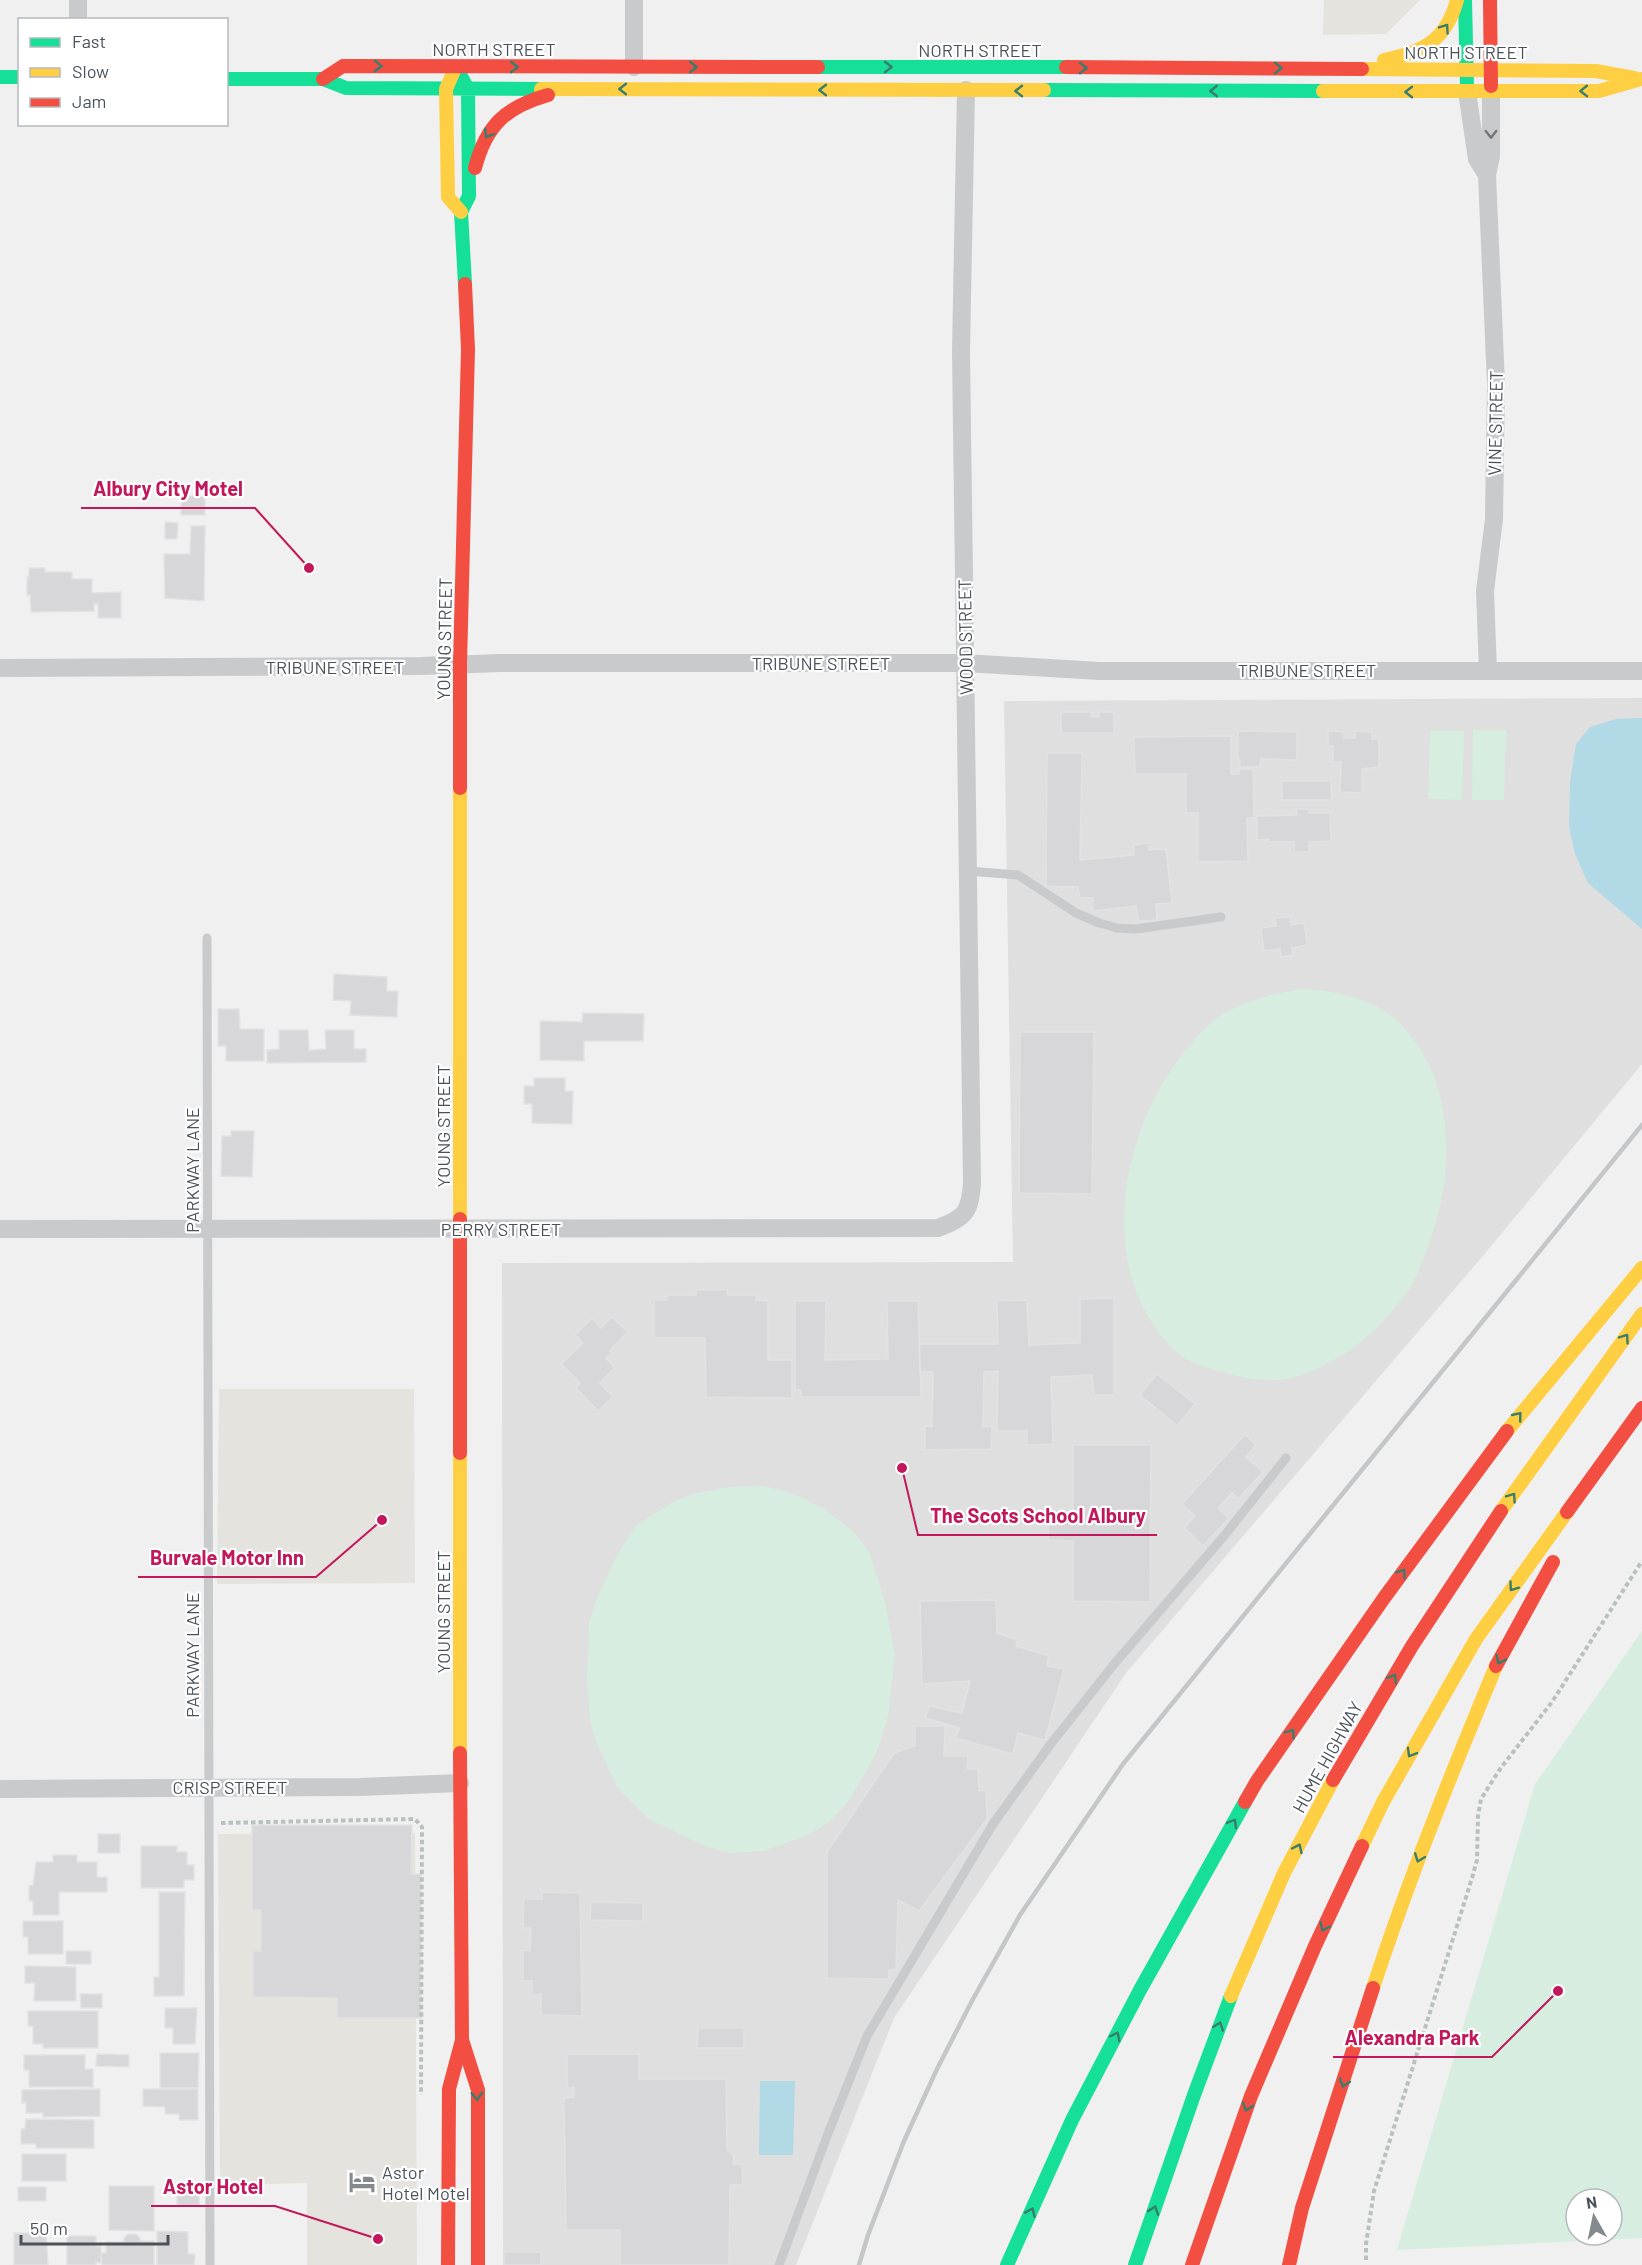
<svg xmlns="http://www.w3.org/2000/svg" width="1642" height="2265" font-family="Barlow,sans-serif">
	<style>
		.commercial { fill: #e5e3de }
		.education { fill: #dfdfdf }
		.green { fill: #d7ede0; fill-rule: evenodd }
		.water { fill: #b1d9e6 }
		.building { fill: #d7d7d9; stroke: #e2e2e3; stroke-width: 1.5 }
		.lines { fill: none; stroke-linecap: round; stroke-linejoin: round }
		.path { stroke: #b9c1bf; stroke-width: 4; stroke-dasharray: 4.5 3; stroke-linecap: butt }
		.lane { stroke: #c8cacc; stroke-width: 9 }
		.street { stroke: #c8cacc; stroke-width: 18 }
		.fast { stroke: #16e098; stroke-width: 14 }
		.slow { stroke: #ffcf43; stroke-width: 14 }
		.jam { stroke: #f24e42; stroke-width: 14 }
		.rail { stroke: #c4c6c7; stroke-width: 4.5 }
		.oneway { stroke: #3a7d6d }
		.oneway2 { stroke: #70767c }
		.labels { text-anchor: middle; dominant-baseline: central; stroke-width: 4.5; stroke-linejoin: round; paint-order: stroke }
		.street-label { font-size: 18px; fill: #4a525a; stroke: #fff }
		.poi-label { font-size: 18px; fill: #4a525a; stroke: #fff; text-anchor: start }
		.leader { fill: none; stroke: #c2185b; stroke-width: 2 }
		.callout-dot { fill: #c2185b; stroke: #fff; stroke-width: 2 }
		.callout-label { font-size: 20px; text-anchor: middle; font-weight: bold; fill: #c2185b; stroke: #fff; stroke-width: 4.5; stroke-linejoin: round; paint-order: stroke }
	</style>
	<rect width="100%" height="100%" fill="#f0f0f0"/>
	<!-- commercial -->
	<path class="commercial" d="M1324 0H1420L1386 34 1323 35Z
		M219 1389H414L415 1583 217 1584Z
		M415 1833 417 2265H307V2183L220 2185 218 1834Z"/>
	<!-- education -->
	<path class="education" d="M1642 698V1064L1487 1251 1126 1673 894 2018 796 2265H503L502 1263 1013 1262 1004 701Z"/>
	<!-- green -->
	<path class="green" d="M1473 730H1506L1504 800H1472Z
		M1430 731H1464L1462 800 1428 799Z
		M1302 989C1334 990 1372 998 1397 1021 1456 1075 1456 1173 1429 1243 1422 1262 1415 1284 1402 1299 1382 1325 1358 1348 1330 1362 1297 1380 1275 1385 1238 1376 1194 1365 1176 1361 1151 1321 1100 1241 1127 1125 1182 1055 1192 1043 1204 1027 1217 1018 1243 1001 1272 994 1302 989Z
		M764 1486 794 1494 822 1508 853 1531 869 1552 885 1602 895 1655 889 1710 883 1734 876 1754 848 1802 829 1822 810 1834 764 1851 730 1853 708 1847 650 1820 618 1788 595 1739 590 1721 587 1679 589 1622 600 1591 617 1555 637 1525 673 1502 693 1494 729 1487Z
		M1642 1631V2238L1397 2250 1535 1784ZM1576 2199H1612V2235H1576Z"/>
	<!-- water -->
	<path class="water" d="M1642 718V929L1588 883 1575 854 1569 826 1570 783 1576 744 1590 727 1616 719Z
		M760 2081H795L793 2155H759Z"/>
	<!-- building -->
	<path class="building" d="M181 496H205V515H181Z
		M165 522 178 523 177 539H165Z
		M191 526H205L204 601 165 598 164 554H190Z
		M29 568H45V572H72V579H92V593L121 592V618H98V604H94V611L31 612 30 595H27V577L29 578Z
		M1061 712H1091V717H1099V712H1114V733H1061Z
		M1238 731 1297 732V760L1261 759 1260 767H1240V760L1238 759Z
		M1328 731 1344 732V738H1355V731L1372 732V739H1379V767L1362 769V793L1340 792 1341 762H1333V746H1328Z
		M1231 736V774H1239V769H1253L1254 818H1247L1248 861 1198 862V813H1186V774H1135L1134 737Z
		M1047 753H1082L1080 860 1134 855V845L1149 843V850L1166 849 1172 903 1156 904 1157 920 1139 921 1136 906 1093 911V898H1080L1078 887 1046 886Z
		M1282 781H1331L1332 800H1282Z
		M1296 809H1309V813H1330L1331 841 1309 842V852H1294V842H1269L1268 839 1257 840V816L1297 815Z
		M1290 917 1291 925 1304 923 1307 945 1292 948 1293 955 1281 957 1280 949 1264 951 1261 928 1276 926 1275 918Z
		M334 974 387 977V991H398L397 1017 350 1015 351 1001 333 1000Z
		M218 1009H239L240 1029H264V1061H226V1046H218Z
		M583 1013 644 1014 643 1041H584V1061L540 1060V1021L582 1022Z
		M279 1030H308L309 1050 326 1049 325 1030H354V1049H366V1062L267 1063V1050L279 1049Z
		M1020 1032H1094L1092 1194 1019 1193Z
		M534 1078H565V1091H573L572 1124 532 1123V1104H524V1086H534Z
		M231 1131H254L252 1177 221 1176 222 1136H231Z
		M696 1290H727L728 1295H757L756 1300 768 1301V1360H792V1398L706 1397 705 1338H654V1300H667L668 1295H696Z
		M1114 1298V1395H1094L1092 1375 1051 1377 1053 1444 1027 1445V1431H997L998 1371 984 1372 983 1427 992 1426 991 1449 925 1450V1426L932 1427 933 1372H920L919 1344H998L997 1301 1027 1300 1029 1345 1080 1343V1299Z
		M795 1301H826L825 1360 888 1359 887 1301H918L921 1397H801V1390H795Z
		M612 1317 628 1332 610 1350 612 1353 606 1358 615 1368 600 1383 613 1397 598 1411 576 1388 580 1383 561 1364 583 1343 575 1335 592 1318 601 1328Z
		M1157 1374 1195 1404 1177 1426 1140 1395Z
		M1245 1434 1256 1445 1246 1457 1263 1472 1238 1499 1232 1493 1218 1508 1229 1518 1203 1546 1184 1528 1195 1516 1182 1504Z
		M1073 1445H1151L1150 1602 1073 1601V1541L1048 1540V1509H1073Z
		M996 1600 997 1633 1017 1640 1016 1646 1049 1656 1047 1666 1064 1669 1045 1740 1018 1733 1013 1754 955 1738 960 1728 925 1718 930 1706 962 1713 970 1681 922 1684 920 1601Z
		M915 1726H945L944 1756H968L967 1769H978L979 1791 986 1790 987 1819 919 1911 898 1900 896 1970H889V1979L827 1978V1852L894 1753 915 1746Z
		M252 1825H412L411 1874H421V2018H337V1998L253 1997V1951H261V1910H252Z
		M98 1834H120V1853H98Z
		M141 1846H177V1852H187V1865H194V1880H184V1888H141Z
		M53 1855H77V1862H97V1877H107V1892H59V1915H33V1901H29V1886L33 1885 36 1862H53Z
		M159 1892H185L184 1996H154V1977H159Z
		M542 1892 580 1893 582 2016 541 2015V1994L532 1995V1981H523V1950L530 1951 531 1928H523L524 1899H542Z
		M591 1902 643 1903V1921L590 1920Z
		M23 1921H63V1954H28V1937H23Z
		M66 1951H91V1964H66Z
		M25 1966 76 1967V2001H34L35 1983H25Z
		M80 1994H102V2008H81Z
		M165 2008H197L195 2044H173V2028H165Z
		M28 2011H98V2048H43V2044H33V2026H28Z
		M698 2028H744V2048H697Z
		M160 2053H199L198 2088H160Z
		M97 2054 129 2055V2067L96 2066Z
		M567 2054H639V2079H726L727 2149 734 2156 733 2165 742 2164 743 2185H730L729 2265H620V2230H566L564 2098 574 2097V2087L567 2088Z
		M24 2055H85V2069H93V2087H29V2070H24Z
		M100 2089V2116L43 2117V2113H26V2102L22 2103V2090Z
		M143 2089H198V2120H179V2114H165V2107L143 2106Z
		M26 2119 94 2120V2148H36V2144H21V2129H25Z
		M22 2154H66V2181H22Z
		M109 2186H154V2231L109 2230Z
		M18 2187H46V2201H18Z
		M177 2187H199V2206H177Z
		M157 2231 188 2232V2254H195L194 2265H157Z
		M14 2233H46L48 2265H14Z
		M128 2234H136L140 2238V2241H154V2265H102L101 2253H106V2242H124V2238Z
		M67 2236H96V2246H101V2263L96 2262V2265H67Z
		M504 2252H541V2265H504Z"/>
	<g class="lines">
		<!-- path -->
		<path class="path" d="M221 1823 415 1819 422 1827 421 2095
			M1366 2260V2244L1374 2191 1472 1878 1477 1860 1478 1816 1481 1799 1500 1769 1552 1702 1642 1561"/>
		<!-- lane -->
		<path class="lane" d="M968 871 1018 875 1076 913 1099 923 1117 928 1136 929 1221 917
			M207 938 210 2265
			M779 2265 829 2131 867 2036 993 1824 1050 1745 1115 1663 1224 1536 1286 1458"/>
		<!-- street -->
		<path class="street" d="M634 0V67
			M78 20V0
			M1467 92 1477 159 1487 175
			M0 668 421 666 500 663H965L1099 671H1642
			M1488 671 1485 591 1494 519 1496 384 1487 175 1491 156V92
			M0 1229 938 1228C966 1218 970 1211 972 1183L961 351 966 90
			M0 1789 360 1787 460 1783"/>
		<!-- fast -->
		<path class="fast" d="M1465 0 1467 88
			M456 67 468 89 469 196 461 212 465 284
			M818 67H1066
			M0 77H20
			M226 79H323L346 88 541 89
			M1044 90 1323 91
			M1007 2265 1072 2120 1140 1990 1245 1802
			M1135 2265 1194 2095 1231 1996"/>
		<!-- slow -->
		<path class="slow" d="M1384 60C1423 52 1446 41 1457 0
			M1362 69 1596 71 1634 78
			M453 73 446 89 448 197 461 212
			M541 89 1044 90
			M1323 91H1599L1641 79
			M460 788V1219
			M1507 1431 1642 1268
			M460 1453V1753
			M1501 1511 1642 1314
			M1362 1846 1383 1802 1476 1639 1567 1512
			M1373 1988C1409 1878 1452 1772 1496 1666
			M1231 1996 1284 1873 1333 1780"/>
		<!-- jam -->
		<path class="jam" d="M1490 0 1491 86
			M1066 67 1362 69
			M323 79 343 66 818 67
			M475 168C486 125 506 107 548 95
			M460 788V664L468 349 465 284
			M460 1219V1453
			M1567 1512 1642 1408
			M1496 1666 1553 1562
			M1333 1780 1412 1646 1501 1511
			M1245 1802 1257 1781 1384 1598 1507 1431
			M462 2040 478 2090V2265
			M448 2265 449 2089 462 2040 460 1753
			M1192 2265 1251 2096 1315 1946 1362 1846
			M1289 2265 1302 2208 1373 1988"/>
		<!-- rail -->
		<path class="rail" d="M859 2265 868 2235 904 2141 937 2069 973 1999 1020 1915 1123 1764 1642 1125"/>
	</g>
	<!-- one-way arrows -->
	<defs><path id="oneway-chevron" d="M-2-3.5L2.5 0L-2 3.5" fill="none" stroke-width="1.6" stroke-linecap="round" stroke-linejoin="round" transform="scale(1.5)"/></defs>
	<g class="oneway">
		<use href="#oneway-chevron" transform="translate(1445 28) rotate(-55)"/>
		<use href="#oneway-chevron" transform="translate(378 66) rotate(1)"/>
		<use href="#oneway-chevron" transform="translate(514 67)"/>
		<use href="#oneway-chevron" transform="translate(693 67)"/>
		<use href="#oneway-chevron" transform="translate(888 67)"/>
		<use href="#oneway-chevron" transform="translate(1083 68)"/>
		<use href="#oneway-chevron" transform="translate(1278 68)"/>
		<use href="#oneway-chevron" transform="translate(623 89) rotate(-180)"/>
		<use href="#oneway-chevron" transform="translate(823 90) rotate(-180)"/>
		<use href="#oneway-chevron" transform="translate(1019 91) rotate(-180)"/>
		<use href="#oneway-chevron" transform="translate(1214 91) rotate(-180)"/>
		<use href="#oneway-chevron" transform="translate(1584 91) rotate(179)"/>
		<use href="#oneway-chevron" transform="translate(1409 92) rotate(-180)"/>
		<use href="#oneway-chevron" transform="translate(488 134) rotate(122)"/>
		<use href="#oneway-chevron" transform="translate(1625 1338) rotate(-55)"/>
		<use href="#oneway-chevron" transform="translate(1518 1416) rotate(-51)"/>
		<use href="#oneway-chevron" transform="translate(1512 1497) rotate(-55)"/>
		<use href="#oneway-chevron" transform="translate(1402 1573) rotate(-54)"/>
		<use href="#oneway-chevron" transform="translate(1513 1587) rotate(126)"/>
		<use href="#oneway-chevron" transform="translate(1500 1660) rotate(117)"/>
		<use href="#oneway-chevron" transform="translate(1393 1678) rotate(-58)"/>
		<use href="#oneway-chevron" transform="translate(1291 1733) rotate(-55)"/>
		<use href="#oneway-chevron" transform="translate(1411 1753) rotate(120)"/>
		<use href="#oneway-chevron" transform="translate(1233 1823) rotate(-60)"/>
		<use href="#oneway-chevron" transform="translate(1298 1848) rotate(-65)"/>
		<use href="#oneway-chevron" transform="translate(1419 1858) rotate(111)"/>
		<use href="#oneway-chevron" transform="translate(1324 1927) rotate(115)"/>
		<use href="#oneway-chevron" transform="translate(1219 2026) rotate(-69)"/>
		<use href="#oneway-chevron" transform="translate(1116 2036) rotate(-63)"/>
		<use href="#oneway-chevron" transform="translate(1344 2083) rotate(108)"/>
		<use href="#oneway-chevron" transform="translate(477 2096) rotate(87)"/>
		<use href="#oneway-chevron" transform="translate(1247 2107) rotate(109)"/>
		<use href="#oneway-chevron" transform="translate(1154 2210) rotate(-71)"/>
		<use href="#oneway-chevron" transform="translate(1031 2212) rotate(-66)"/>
	</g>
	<use class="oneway2" href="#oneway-chevron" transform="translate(1491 134) rotate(90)"/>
	<!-- icons -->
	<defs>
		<g id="hotel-bare" transform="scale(2.07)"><path d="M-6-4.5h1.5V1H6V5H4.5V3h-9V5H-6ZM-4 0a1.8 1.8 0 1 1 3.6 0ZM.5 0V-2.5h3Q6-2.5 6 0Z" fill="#84898e" stroke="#fff" stroke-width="2.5" paint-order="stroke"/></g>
	</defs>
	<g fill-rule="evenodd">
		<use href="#hotel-bare" x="362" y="2182"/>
	</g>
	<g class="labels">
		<!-- street labels -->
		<g class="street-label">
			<text x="494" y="49">NORTH STREET</text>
			<text x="980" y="50">NORTH STREET</text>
			<text x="1466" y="52">NORTH STREET</text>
			<text transform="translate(1495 423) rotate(-89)">VINE STREET</text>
			<text transform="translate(965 637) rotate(-91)">WOOD STREET</text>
			<text transform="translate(444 639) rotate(-89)">YOUNG STREET</text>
			<text x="821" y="663">TRIBUNE STREET</text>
			<text x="335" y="667">TRIBUNE STREET</text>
			<text x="1307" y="670">TRIBUNE STREET</text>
			<text transform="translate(443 1126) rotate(-90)">YOUNG STREET</text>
			<text transform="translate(192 1170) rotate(-90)">PARKWAY LANE</text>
			<text x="501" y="1229">PERRY STREET</text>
			<text transform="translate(443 1612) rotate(-90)">YOUNG STREET</text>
			<text transform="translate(192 1655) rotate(-90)">PARKWAY LANE</text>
			<text transform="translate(1327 1757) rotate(-61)">HUME HIGHWAY</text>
			<text x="230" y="1787">CRISP STREET</text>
		</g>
		<!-- poi labels -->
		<g class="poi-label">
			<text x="382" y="2172">Astor<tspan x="382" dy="21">Hotel Motel</tspan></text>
		</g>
	</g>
	<!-- callouts -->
	<path class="leader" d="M309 568L255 508H81M902 1468L918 1535H1157M382 1520L316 1577H138M1558 1991L1492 2057H1333M378 2239L275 2206H151"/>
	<g class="callout-dot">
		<circle cx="309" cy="568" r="6"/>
		<circle cx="902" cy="1468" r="6"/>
		<circle cx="382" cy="1520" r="6"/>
		<circle cx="1558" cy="1991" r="6"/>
		<circle cx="378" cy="2239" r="6"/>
	</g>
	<g class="callout-label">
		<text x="168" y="496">Albury City Motel</text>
		<text x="1038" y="1523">The Scots School Albury</text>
		<text x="227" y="1565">Burvale Motor Inn</text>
		<text x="1412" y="2045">Alexandra Park</text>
		<text x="213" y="2194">Astor Hotel</text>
	</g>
	<!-- legend -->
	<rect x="18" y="18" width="210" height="108" fill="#ffffff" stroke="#b7babd" stroke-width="1.5"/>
	<rect x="30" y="38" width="30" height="9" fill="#16e098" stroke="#b7babd" stroke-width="1.5"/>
	<text x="72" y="48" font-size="18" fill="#4a525a">Fast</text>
	<rect x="30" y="68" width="30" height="9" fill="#ffcf43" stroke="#b7babd" stroke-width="1.5"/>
	<text x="72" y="78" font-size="18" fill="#4a525a">Slow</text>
	<rect x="30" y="98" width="30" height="9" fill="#f24e42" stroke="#b7babd" stroke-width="1.5"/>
	<text x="72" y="108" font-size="18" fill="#4a525a">Jam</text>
	<!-- north arrow -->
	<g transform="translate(1594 2217) rotate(351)"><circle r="28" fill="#ffffff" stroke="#b7babd" stroke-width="1.5"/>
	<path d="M0-4.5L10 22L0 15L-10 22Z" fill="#84898e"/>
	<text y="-9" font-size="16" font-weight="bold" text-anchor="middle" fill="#4a525a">N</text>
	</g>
	<!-- scale -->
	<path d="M21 2235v9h147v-9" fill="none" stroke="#4a525a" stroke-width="3"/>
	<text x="30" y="2235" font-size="18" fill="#4a525a" stroke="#ffffff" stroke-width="4.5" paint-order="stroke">50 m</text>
</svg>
